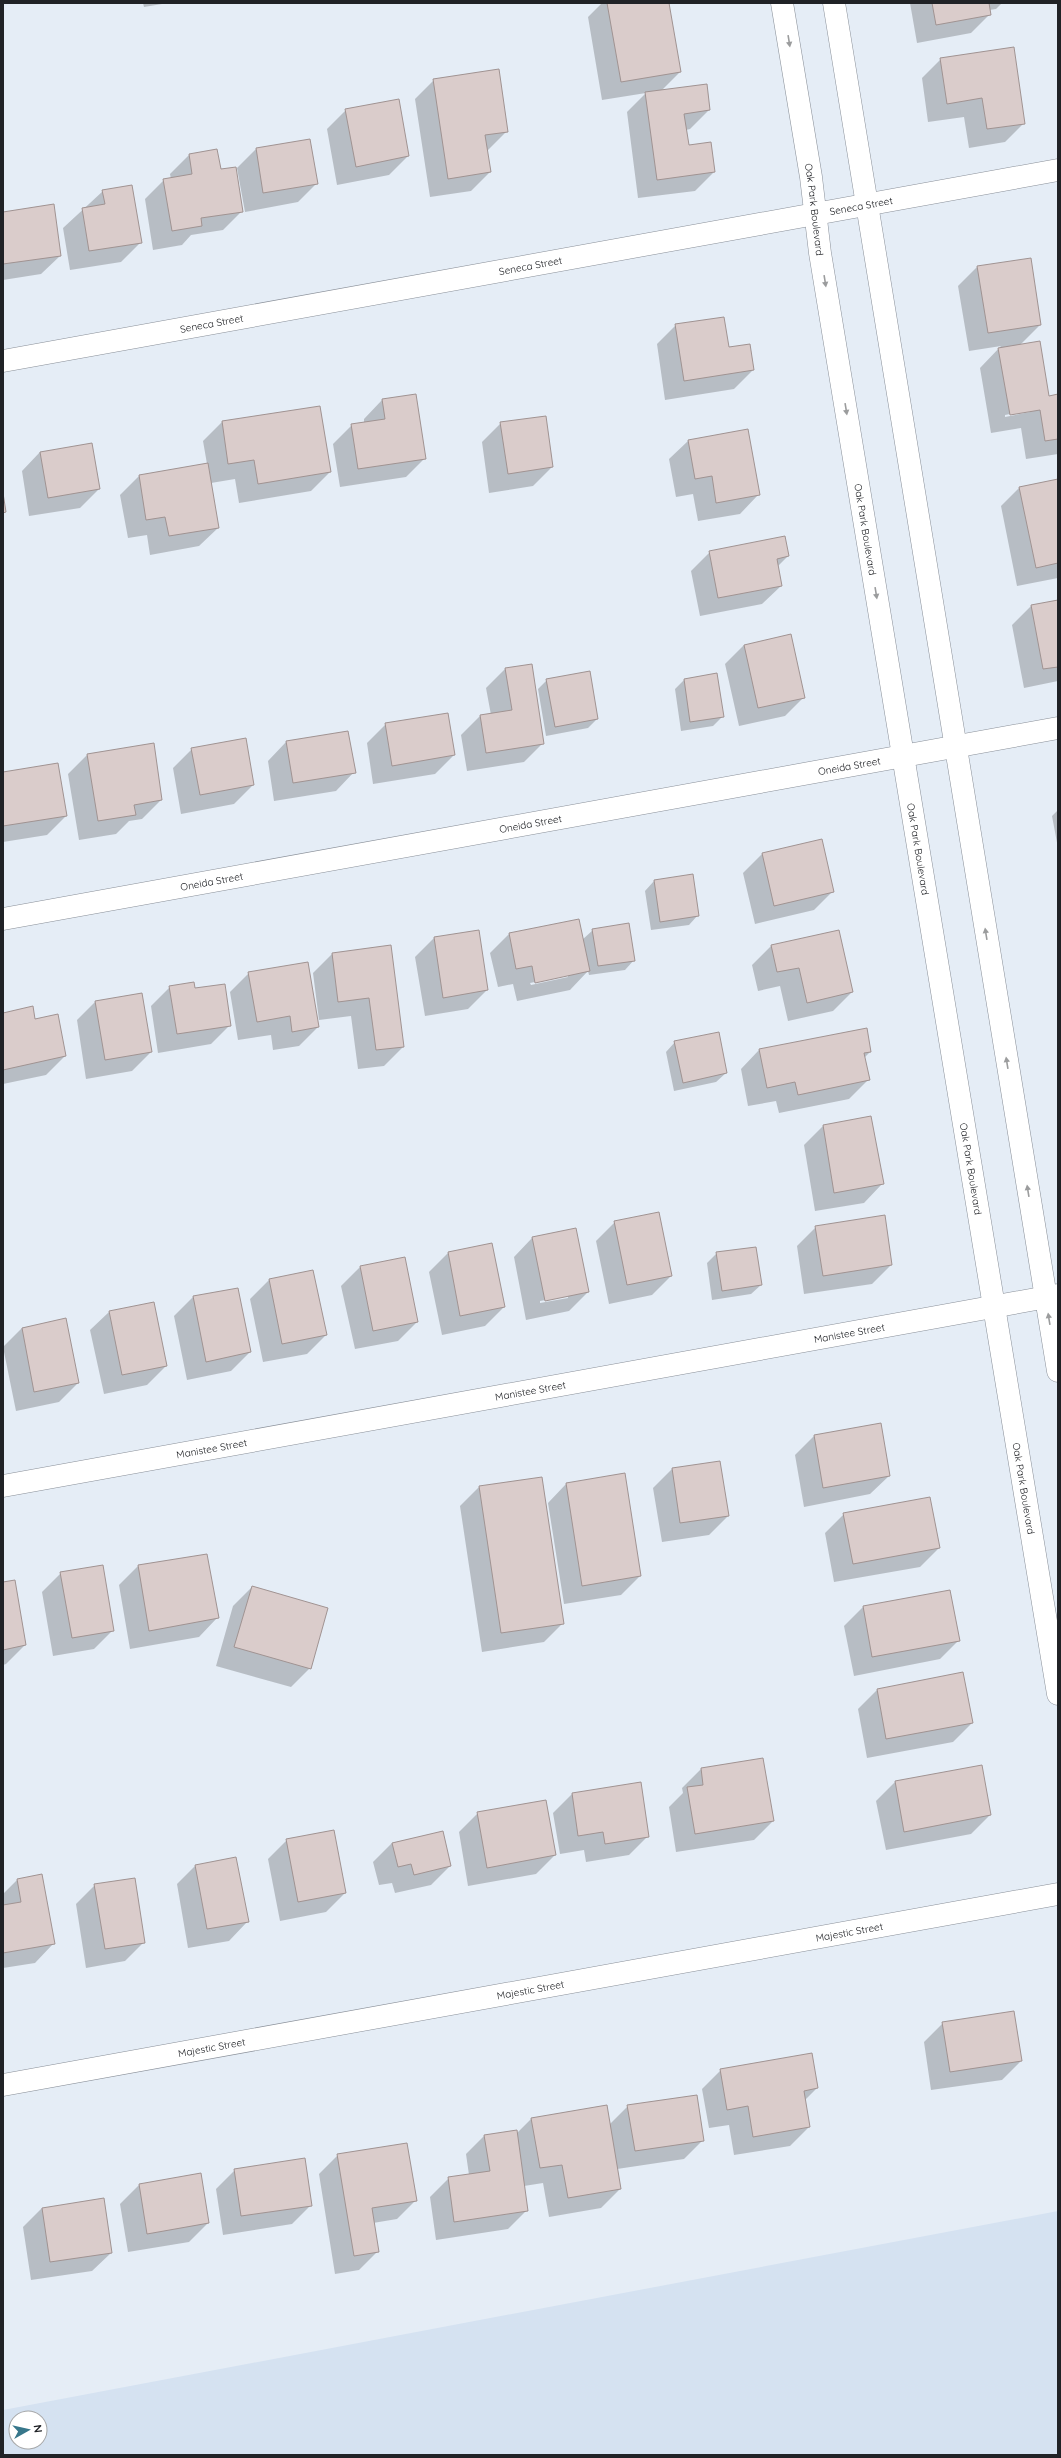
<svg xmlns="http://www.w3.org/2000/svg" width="1061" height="2458" font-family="Quicksand,sans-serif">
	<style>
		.built { fill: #d5e2f1; fill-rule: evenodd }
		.shadow { fill: #0003; fill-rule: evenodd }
		.building { fill: #dacccb; stroke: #a09392 }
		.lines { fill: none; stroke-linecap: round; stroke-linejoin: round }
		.street-casing { stroke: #898f98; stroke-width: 23 }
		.secondary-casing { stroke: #898f98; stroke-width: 23 }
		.street { stroke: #fff; stroke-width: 22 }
		.secondary { stroke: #fff; stroke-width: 22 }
		.oneway { fill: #9b9c9d }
		.labels { text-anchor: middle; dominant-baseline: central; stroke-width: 3.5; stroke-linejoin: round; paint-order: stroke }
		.street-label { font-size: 10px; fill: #202226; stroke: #fff }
	</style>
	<rect width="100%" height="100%" fill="#e5edf6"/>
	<!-- built -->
	<path class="built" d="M1058 2211V2455H3V2410ZM16 2418H40V2442H16Z"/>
	<!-- shadow -->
	<path class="shadow" d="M143 3H168L144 7Z
		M602 3H668L680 72 661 91 709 110 690 129 686 130 688 146 714 172 695 191 638 198 627 112 646 93 602 100 588 17Z
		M910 3H1002L996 9 989 10 990 14 971 33 917 43Z
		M941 59 1024 123 1005 142 969 148 964 117 928 122 922 78Z
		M434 80 507 131 487 151 490 172 471 191 430 197 415 99Z
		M346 110 408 156 389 175 337 185 327 129Z
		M256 149 317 183 298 202 245 212 237 168Z
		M189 155 220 170 242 211 223 230 191 235 182 245 153 250 145 199 164 180 171 179 170 174Z
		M103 191 140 243 121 262 70 270 63 228Z
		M3 213 60 256 41 274 3 280Z
		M977 267 1040 325 1020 345 1049 397 1058 395V454L1026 459 1021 428 991 433 980 368 1001 346 969 351 958 286ZM1030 410V412L1005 417V415Z
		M676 325 728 348 753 370 734 389 665 400 657 344Z
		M382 400 425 458 406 477 340 487 333 444 352 425 364 423V419Z
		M320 407 330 472 311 491 239 503 235 479 211 483 218 528 199 546 150 555 147 535 128 538 120 495 139 476 207 464 203 441 222 422Z
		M501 423 552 467 533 486 489 493 482 442Z
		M688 441 758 495 740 514 698 521 693 494 676 497 669 459Z
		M40 452 99 489 80 508 29 516 22 471Z
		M1058 480V578L1017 586 1001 506 1020 487Z
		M710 552 788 556 777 567 781 586 762 604 700 616 691 571Z
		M1058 601V681L1024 688 1012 625 1031 606Z
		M744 645 804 697 785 716 739 726 725 664Z
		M531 665 543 743 524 762 467 771 461 735 480 716 491 715 486 688 505 669Z
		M716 674 723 716 713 726 681 731 675 689 684 680Z
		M547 680 597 719 588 728 546 736 538 689Z
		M386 724 454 755 435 774 373 784 367 743Z
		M286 742 354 772 336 791 274 801 268 761Z
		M192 749 253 785 234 804 181 814 173 768Z
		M87 755 161 800 142 819 129 821 116 834 79 840 68 774Z
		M3 773 66 816 47 835 3 842Z
		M1058 810V848L1052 816Z
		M762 854 833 891 814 910 755 924 743 873Z
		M654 881 698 915 689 925 651 930 645 891Z
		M593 930 634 960 625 970 589 975 588 971 570 990 517 1001 513 984 498 987 490 953 509 934 582 940ZM568 975V977L531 985 530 983Z
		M478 931 487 990 468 1009 425 1016 415 957 434 938Z
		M390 946 403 1047 384 1066 358 1069 351 1016 319 1020 313 973 332 954Z
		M771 946 852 992 833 1011 788 1021 780 986 758 991 752 965Z
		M249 973 318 1027 299 1046 273 1050 271 1035 238 1040 230 992Z
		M170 987 194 989 230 1025 211 1044 158 1053 151 1006Z
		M96 1001 151 1052 132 1071 86 1079 77 1020Z
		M3 1014 34 1020 65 1056 46 1075 3 1084Z
		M675 1042 726 1073 716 1082 674 1091 666 1052Z
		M759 1050 870 1052 864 1058 868 1080 849 1099 779 1113 776 1101 748 1106 741 1069Z
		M823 1126 882 1184 864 1203 815 1211 804 1145Z
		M615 1222 671 1276 652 1295 609 1304 596 1241Z
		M816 1227 891 1265 872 1284 804 1294 797 1246Z
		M532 1238 588 1292 569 1311 526 1320 514 1257ZM568 1296V1298L540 1303V1301Z
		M492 1244 504 1307 485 1326 442 1335 429 1272 448 1253Z
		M717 1253 761 1285 751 1294 712 1300 707 1263Z
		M360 1267 417 1322 398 1341 355 1349 341 1286Z
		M269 1280 326 1335 307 1354 263 1362 250 1299Z
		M193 1297 250 1352 231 1371 187 1380 174 1316Z
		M109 1312 166 1366 147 1385 104 1394 90 1330Z
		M66 1320 78 1383 59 1402 16 1411 3 1347 22 1328Z
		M814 1436 889 1476 870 1494 804 1507 795 1455Z
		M672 1469 728 1516 709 1535 662 1542 653 1488Z
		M542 1478 563 1623 544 1642 482 1652 460 1506 479 1487Z
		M566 1484 640 1576 621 1595 564 1604 548 1503Z
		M844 1514 939 1548 920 1567 834 1582 825 1533Z
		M138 1566 217 1618 199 1637 130 1649 119 1585Z
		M61 1573 113 1630 94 1649 53 1656 42 1592Z
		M3 1583 25 1645 6 1664 3 1665Z
		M252 1587 310 1668 291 1687 216 1666 233 1606Z
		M949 1591 959 1640 940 1659 854 1676 844 1626 863 1607Z
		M877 1690 972 1723 953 1742 867 1758 858 1709Z
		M701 1769 773 1821 754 1840 676 1852 669 1807 683 1793 682 1788Z
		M895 1782 990 1815 971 1834 886 1850 876 1801Z
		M640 1783 648 1836 629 1855 586 1862 584 1850 560 1854 553 1813 572 1794Z
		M478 1813 555 1855 536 1874 468 1886 459 1832Z
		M442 1832 450 1866 431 1885 395 1893 392 1883 379 1885 373 1862 392 1843Z
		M287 1840 345 1893 326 1912 280 1921 268 1859Z
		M195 1866 247 1922 229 1941 188 1948 177 1884Z
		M17 1880 53 1944 35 1963 3 1968V1894Z
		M95 1885 144 1942 125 1961 86 1968 76 1904Z
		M943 2023 1021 2061 1002 2080 931 2090 924 2042Z
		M721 2070 817 2088 804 2101 809 2127 790 2146 734 2155 729 2125 709 2128 702 2089Z
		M628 2106 703 2140 684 2159 617 2169 620 2189 601 2208 549 2217 543 2183 524 2186 527 2210 508 2229 436 2240 430 2197 449 2178 469 2175 466 2154 485 2135 516 2134 531 2119 609 2125Z
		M338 2155 416 2200 397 2219 373 2223 378 2251 359 2270 335 2274 319 2174Z
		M235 2170 311 2205 292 2224 223 2235 216 2189Z
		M139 2185 208 2223 189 2242 128 2252 120 2204Z
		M42 2208 111 2253 92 2271 31 2280 23 2227Z"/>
	<!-- building -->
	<path class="building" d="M607 3H669L681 72 621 82Z
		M932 3H989L991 15 936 25Z
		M1014 47 1025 124 987 129 982 98 947 104 940 58Z
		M499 69 508 132 485 135 491 172 448 179 433 79Z
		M707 84 710 110 684 114 689 145 711 142 715 172 657 180 645 92Z
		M399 99 409 156 356 167 345 109Z
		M310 139 318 184 263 193 256 148Z
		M217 149 221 169 236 167 243 212 201 218 202 226 172 231 163 179 192 174 189 154Z
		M132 185 142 243 89 251 82 208 105 204 102 190Z
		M54 204 61 256 3 264V212Z
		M1031 258 1041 325 988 333 977 266Z
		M724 317 729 347 750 344 754 370 684 381 675 324Z
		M1040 341 1049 396 1058 394V439L1045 441 1040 410 1010 415 998 348Z
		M416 394 426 459 358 469 351 424 385 419 382 399Z
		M320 406 331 472 258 484 254 460 228 464 222 421Z
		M546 416 553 467 508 474 500 422Z
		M748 429 760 495 716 503 712 476 695 479 688 440Z
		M92 443 100 489 48 498 40 452Z
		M208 463 219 528 169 536 165 517 146 520 139 475Z
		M1058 479V563L1036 568 1019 487Z
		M3 493 6 512 3 513Z
		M785 536 789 556 777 559 782 586 718 598 709 551Z
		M1058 600V667L1043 669 1031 605Z
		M791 634 805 698 758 708 744 645Z
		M532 664 544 744 486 753 480 715 512 710 505 668Z
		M590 671 598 719 555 727 546 679Z
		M717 673 724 717 690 722 684 679Z
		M448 713 455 755 392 766 385 723Z
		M348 731 356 773 293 783 286 741Z
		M246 738 254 785 200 795 191 748Z
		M154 743 162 800 134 805 136 815 98 821 87 754Z
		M58 763 67 816 3 826V772Z
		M822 839 834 892 774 906 762 853Z
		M693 874 699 916 660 922 654 880Z
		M579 919 590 971 535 983 532 966 516 969 509 933Z
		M629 923 635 961 598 966 592 929Z
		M479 930 488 990 443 998 434 937Z
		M839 930 853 992 807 1003 799 968 777 972 771 945Z
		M391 945 404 1047 376 1050 369 998 338 1002 332 953Z
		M308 962 319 1027 292 1032 290 1016 257 1022 248 972Z
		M194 982 195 988 225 984 231 1026 177 1034 169 986Z
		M142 993 152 1052 105 1060 95 1001Z
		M33 1006 35 1019 58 1014 66 1056 3 1070V1013Z
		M867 1028 871 1052 864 1053 870 1080 798 1095 795 1082 767 1088 759 1049Z
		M719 1032 727 1073 683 1083 674 1041Z
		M871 1116 884 1184 834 1193 823 1125Z
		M659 1212 672 1276 627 1285 614 1221Z
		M885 1215 892 1265 823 1276 815 1226Z
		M576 1228 589 1292 545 1301 532 1237Z
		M492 1243 505 1307 460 1316 448 1252Z
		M756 1247 762 1285 722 1291 716 1252Z
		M405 1257 418 1322 373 1331 360 1266Z
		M313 1270 327 1335 282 1344 269 1279Z
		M238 1288 251 1352 206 1362 193 1296Z
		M154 1302 167 1366 122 1375 109 1311Z
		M66 1318 79 1383 34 1392 22 1328Z
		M881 1423 890 1476 823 1488 814 1435Z
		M720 1461 729 1516 680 1523 672 1468Z
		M625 1473 641 1576 582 1586 566 1483Z
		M542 1477 564 1624 501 1633 479 1486Z
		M930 1497 940 1548 853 1564 843 1513Z
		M207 1554 219 1618 149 1631 138 1565Z
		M103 1565 114 1631 72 1638 60 1572Z
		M15 1580 26 1645 3 1650V1582Z
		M252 1586 328 1608 311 1669 234 1647Z
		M950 1590 960 1641 872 1657 863 1606Z
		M963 1672 973 1723 886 1739 877 1689Z
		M763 1758 774 1821 695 1834 687 1787 703 1785 701 1768Z
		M982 1765 991 1815 904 1832 895 1781Z
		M641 1782 649 1837 605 1844 603 1832 578 1836 572 1793Z
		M546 1800 556 1855 487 1868 477 1812Z
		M334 1830 346 1893 298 1902 286 1839Z
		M443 1831 451 1866 414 1875 411 1864 398 1867 392 1843Z
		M236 1857 249 1922 207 1929 195 1865Z
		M42 1874 55 1944 3 1953V1905L21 1902 17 1879Z
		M135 1878 145 1943 105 1949 94 1884Z
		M1014 2011 1022 2061 950 2072 942 2022Z
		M812 2053 818 2088 804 2091 810 2127 753 2137 748 2106 727 2110 720 2069Z
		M697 2095 704 2141 635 2151 627 2105Z
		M607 2105 621 2189 568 2198 562 2165 540 2168 531 2118Z
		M517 2130 528 2211 454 2222 448 2177 490 2171 484 2135Z
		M407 2143 417 2201 372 2208 379 2252 354 2256 337 2154Z
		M305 2158 312 2206 241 2216 234 2169Z
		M201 2173 209 2223 147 2234 139 2184Z
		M104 2198 112 2253 50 2262 42 2208Z"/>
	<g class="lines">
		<!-- street casing -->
		<g class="street-casing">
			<g id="street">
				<path id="s1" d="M3 361 1058 170"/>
				<path id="s2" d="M3 919 1058 728"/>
				<path id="s3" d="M3 1486 1058 1295"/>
				<path id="s4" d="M3 2085 1058 1894"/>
			</g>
		</g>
		<!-- secondary casing -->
		<g class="secondary-casing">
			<g id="secondary">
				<path id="s5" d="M782 3 811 177 820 253 1058 1694"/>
				<path d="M834 3 1058 1371"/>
			</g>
		</g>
		<!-- street -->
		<use href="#street" class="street"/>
		<!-- secondary -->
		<use href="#secondary" class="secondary"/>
	</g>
	<!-- one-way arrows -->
	<defs><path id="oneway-solid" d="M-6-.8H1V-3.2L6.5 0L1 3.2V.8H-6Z"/></defs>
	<g class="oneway">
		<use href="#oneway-solid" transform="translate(789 41) rotate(81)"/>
		<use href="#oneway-solid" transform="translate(825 281) rotate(81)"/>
		<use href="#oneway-solid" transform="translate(846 409) rotate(81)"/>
		<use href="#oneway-solid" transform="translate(876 593) rotate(81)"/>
		<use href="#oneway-solid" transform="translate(986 934) rotate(-99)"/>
		<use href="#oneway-solid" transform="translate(1007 1063) rotate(-99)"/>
		<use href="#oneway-solid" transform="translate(1028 1191) rotate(-99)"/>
		<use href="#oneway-solid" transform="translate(1049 1319) rotate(-99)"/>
	</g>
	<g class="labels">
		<!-- street labels -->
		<g class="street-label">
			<text stroke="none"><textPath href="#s1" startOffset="872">Seneca Street</textPath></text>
			<text stroke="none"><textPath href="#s5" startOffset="209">Oak Park Boulevard</textPath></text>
			<text stroke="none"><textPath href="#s1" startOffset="536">Seneca Street</textPath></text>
			<text stroke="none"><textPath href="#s1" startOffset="212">Seneca Street</textPath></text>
			<text stroke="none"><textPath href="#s5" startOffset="533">Oak Park Boulevard</textPath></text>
			<text stroke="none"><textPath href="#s2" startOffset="860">Oneida Street</textPath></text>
			<text stroke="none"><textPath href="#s2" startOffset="536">Oneida Street</textPath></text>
			<text stroke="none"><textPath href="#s5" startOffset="857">Oak Park Boulevard</textPath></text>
			<text stroke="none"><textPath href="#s2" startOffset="212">Oneida Street</textPath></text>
			<text stroke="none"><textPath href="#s5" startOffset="1181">Oak Park Boulevard</textPath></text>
			<text stroke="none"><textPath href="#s3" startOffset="860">Manistee Street</textPath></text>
			<text stroke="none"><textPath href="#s3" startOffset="536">Manistee Street</textPath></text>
			<text stroke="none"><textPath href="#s3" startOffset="212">Manistee Street</textPath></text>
			<text stroke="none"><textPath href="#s5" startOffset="1505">Oak Park Boulevard</textPath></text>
			<text stroke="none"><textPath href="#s4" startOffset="860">Majestic Street</textPath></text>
			<text stroke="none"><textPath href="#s4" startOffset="536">Majestic Street</textPath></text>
			<text stroke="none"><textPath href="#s4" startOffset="212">Majestic Street</textPath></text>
		</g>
	</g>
	<!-- border -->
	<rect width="1061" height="2458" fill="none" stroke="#202226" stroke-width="8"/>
	<!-- north arrow -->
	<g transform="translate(28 2430) rotate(82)"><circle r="19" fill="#ffffff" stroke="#a6a7a8"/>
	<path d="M0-3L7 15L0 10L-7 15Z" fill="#37778b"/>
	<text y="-6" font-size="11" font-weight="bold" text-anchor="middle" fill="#202226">N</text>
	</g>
</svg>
